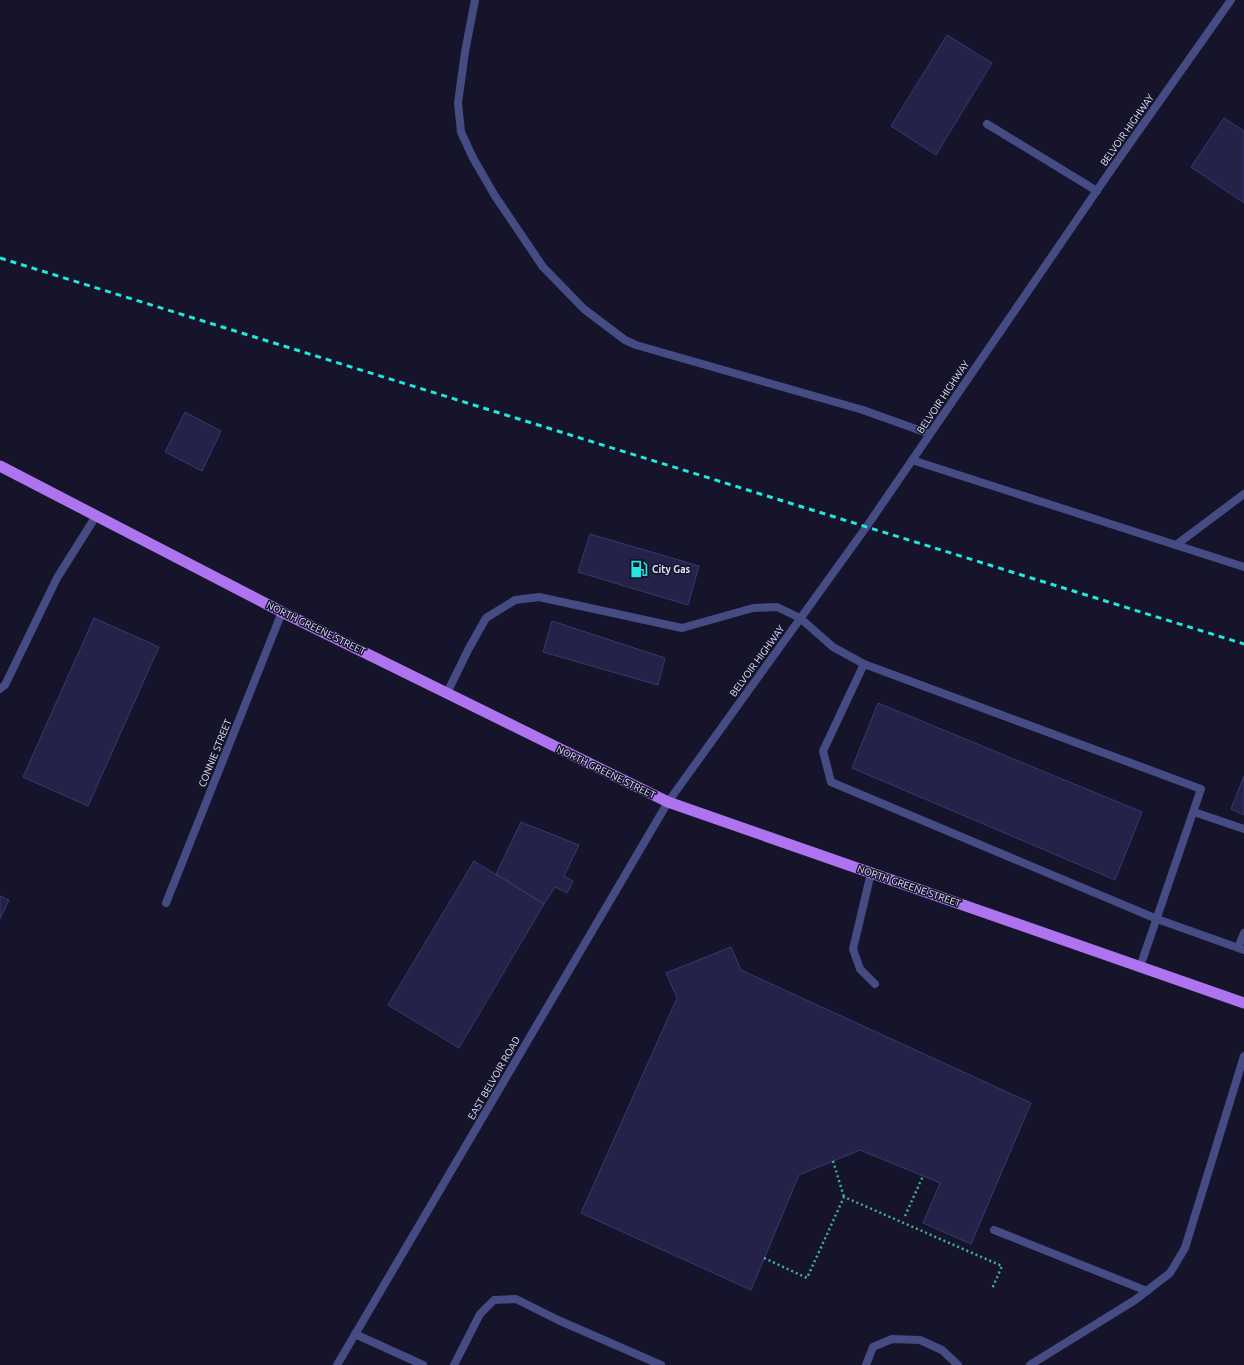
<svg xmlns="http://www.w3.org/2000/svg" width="1244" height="1365" font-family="Ubuntu,sans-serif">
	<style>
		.building { fill: #242249; stroke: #3a3772 }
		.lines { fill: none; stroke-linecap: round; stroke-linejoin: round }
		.path { stroke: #3fb199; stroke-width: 2.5; stroke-dasharray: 2 3; stroke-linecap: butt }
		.service { stroke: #454c84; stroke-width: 8 }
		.tertiary { stroke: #454c84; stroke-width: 8 }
		.primary { stroke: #ae74f0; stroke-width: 11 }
		.rail { stroke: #22e7dc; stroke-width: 3; stroke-dasharray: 6 5; stroke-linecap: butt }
		.labels { text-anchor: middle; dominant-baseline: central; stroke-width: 3; stroke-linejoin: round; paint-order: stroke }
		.street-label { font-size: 10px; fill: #e1e2fc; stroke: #15142a }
		.poi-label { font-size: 10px; font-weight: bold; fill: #e1e2fc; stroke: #15142a; text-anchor: start }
	</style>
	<rect width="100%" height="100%" fill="#15142a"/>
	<!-- building -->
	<path class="building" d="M947 35 992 63 936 155 891 126Z
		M1224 118 1244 131V203L1191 167Z
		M185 412 221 431 202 471 165 452Z
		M590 534 699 566 688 605 578 572Z
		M94 618 159 647 88 806 23 777Z
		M552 621 665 658 658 685 543 652Z
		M878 703 1142 812 1115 880 852 768Z
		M1244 776V815L1231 809Z
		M521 822 579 845 564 876 573 881 567 893 555 887 544 904 496 874Z
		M474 861 544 904 459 1048 388 1005Z
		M0 896 9 900 0 919Z
		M731 947 741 970 1031 1103 971 1244 923 1223 940 1183 860 1150 799 1175 751 1290 581 1213 677 998 666 973Z"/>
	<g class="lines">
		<!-- path -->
		<path class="path" d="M833 1161 844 1197
			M905 1216 923 1176
			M764 1258 807 1278 844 1197 1002 1266 992 1289"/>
		<!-- service -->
		<path class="service" d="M475 0 465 52 458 103 461 132 473 158 495 196 543 267 584 309 625 340 636 345 863 410 930 434
			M987 124 1097 191
			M912 460 1244 567
			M1176 545 1244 494
			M864 664 823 751 831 782 1157 919 1244 950
			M0 689 5 685 57 578 96 516
			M447 693 468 650 486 618 515 600 539 597 682 628 753 608 777 607 800 618 833 647 864 664 1201 789 1140 967
			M1194 812 1244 829
			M871 873 853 949 860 969 875 984
			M166 903 282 612
			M1238 948 1244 933
			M994 1230 1147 1291
			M355 1334 423 1365
			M454 1365 480 1314 494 1300 516 1299 558 1320 661 1365
			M866 1365 873 1347 892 1339 920 1340 942 1350 958 1365
			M1030 1365 1135 1300 1170 1273 1185 1248 1244 1056"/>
		<!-- tertiary -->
		<path class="tertiary" d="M337 1365 668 802 867 526 1111 170 1231 0"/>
		<!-- primary -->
		<path class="primary" d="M0 466 282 612 668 802 1244 1003"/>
		<!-- rail -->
		<path class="rail" d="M0 258 1244 644"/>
	</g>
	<!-- icons -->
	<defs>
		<g id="fuel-bare" transform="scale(1.38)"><path d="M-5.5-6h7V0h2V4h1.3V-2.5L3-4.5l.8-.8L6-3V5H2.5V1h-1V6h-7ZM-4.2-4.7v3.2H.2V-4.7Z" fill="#22e7dc" stroke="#15142a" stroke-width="2.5" paint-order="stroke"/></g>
	</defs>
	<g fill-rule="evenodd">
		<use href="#fuel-bare" x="639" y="569"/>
	</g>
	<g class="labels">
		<!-- street labels -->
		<g class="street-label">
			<text transform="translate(1127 130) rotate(-55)">BELVOIR HIGHWAY</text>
			<text transform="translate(943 397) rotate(-56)">BELVOIR HIGHWAY</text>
			<text transform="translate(316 628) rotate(26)">NORTH GREENE STREET</text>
			<text transform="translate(757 661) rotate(-54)">BELVOIR HIGHWAY</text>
			<text transform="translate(215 753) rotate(-68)">CONNIE STREET</text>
			<text transform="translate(606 772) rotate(26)">NORTH GREENE STREET</text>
			<text transform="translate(909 886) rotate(19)">NORTH GREENE STREET</text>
			<text transform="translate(494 1078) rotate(-60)">EAST BELVOIR ROAD</text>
		</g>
		<!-- poi labels -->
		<g class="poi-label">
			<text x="652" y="569">City Gas</text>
		</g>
	</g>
</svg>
